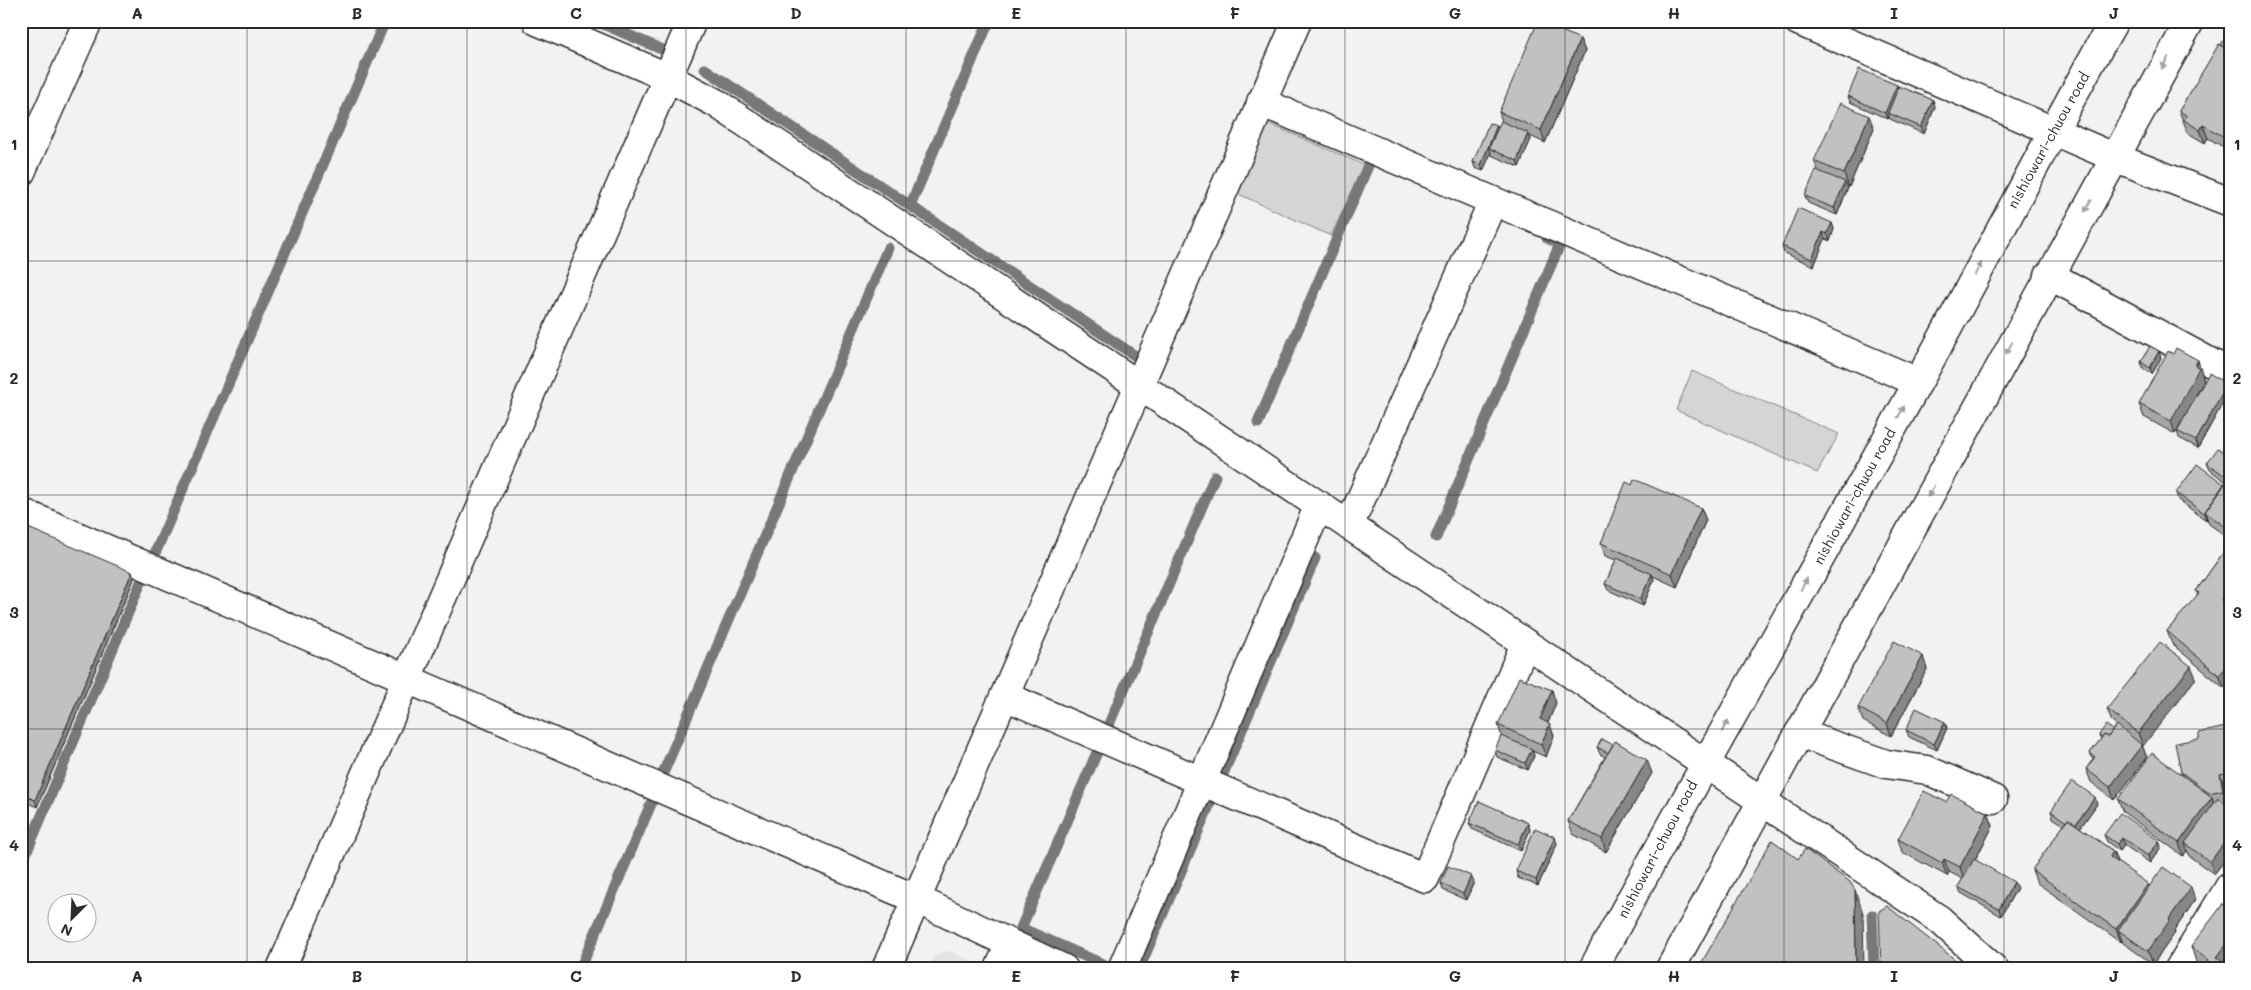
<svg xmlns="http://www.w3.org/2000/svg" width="2251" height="990" font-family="Mali,sans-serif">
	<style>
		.built { fill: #e3e3e3 }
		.green { fill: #d5d5d5; stroke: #808080 }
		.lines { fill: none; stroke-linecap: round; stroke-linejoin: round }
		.stream { stroke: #787878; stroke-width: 11 }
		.minor-casing { stroke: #2b2b2b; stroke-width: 31 }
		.major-casing { stroke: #2b2b2b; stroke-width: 31 }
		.minor { stroke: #fff; stroke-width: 28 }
		.major { stroke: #fff; stroke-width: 28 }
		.wall { fill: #a6a6a6; stroke: #2b2b2b }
		.shaded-wall { fill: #878787; stroke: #2b2b2b }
		.building { fill: #c1c1c1; stroke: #2b2b2b }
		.oneway { fill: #a0a0a0 }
		.grid { fill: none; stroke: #2b2b2b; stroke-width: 1; stroke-opacity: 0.55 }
		.labels { text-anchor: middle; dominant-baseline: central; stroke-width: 4; stroke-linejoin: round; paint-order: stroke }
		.street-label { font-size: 14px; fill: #2b2b2b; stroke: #fff }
		.neatline { fill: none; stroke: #2b2b2b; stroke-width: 2 }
		.grid-label { font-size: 16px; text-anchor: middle; font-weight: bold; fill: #2b2b2b }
	</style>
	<rect width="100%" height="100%" fill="#f2f2f2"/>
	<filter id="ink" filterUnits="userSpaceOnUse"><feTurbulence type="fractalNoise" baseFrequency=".02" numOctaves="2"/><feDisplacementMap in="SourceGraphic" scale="10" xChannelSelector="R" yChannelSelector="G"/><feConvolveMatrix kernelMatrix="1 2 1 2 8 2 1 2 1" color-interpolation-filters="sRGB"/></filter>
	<g filter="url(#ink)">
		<!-- built -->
		<path class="built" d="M949 951 990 969H928L934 956Z"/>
		<!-- green -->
		<path class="green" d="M1263 121 1364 165 1331 236 1234 192Z
			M1692 371 1839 434 1817 473 1676 410Z"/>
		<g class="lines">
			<!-- stream -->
			<path class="stream" d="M596 21 661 49
				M705 69 1140 359
				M910 206 989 21
				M1258 423 1370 161
				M1436 537 1560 244 1547 238
				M153 558 385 21
				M1106 731 1215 476
				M1098 750 1021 928 1107 966
				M661 778 888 248
				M1220 781 1315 558
				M21 865 144 575
				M1872 915 1874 969
				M580 969 654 797
				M1139 969 1214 794"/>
			<!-- minor casing -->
			<g class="minor-casing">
				<path id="minor" d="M537 21 667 77 716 103 1940 920 1994 969
					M1798 21 2116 158 2230 202
					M1261 102 1918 382
					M21 172 88 21
					M2049 275 2230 373
					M21 512 916 899 1064 969
					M1349 526 1493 201
					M1005 696 1425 878 1525 644
					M1799 733 1886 764 1927 770 1993 799
					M281 969 692 21
					M886 969 1297 21
					M999 969 1010 944
					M1122 969 1319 505"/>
			</g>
			<!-- major casing -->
			<g class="major-casing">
				<path id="major" d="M1593 969C1699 773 1809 579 1917 384 1984 264 2046 141 2114 21
					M1670 969 2190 21
					M2179 969 2230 886"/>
			</g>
			<!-- minor -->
			<use href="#minor" class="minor"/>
			<!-- major -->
			<use href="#major" class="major"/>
		</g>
		<!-- wall -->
		<path class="wall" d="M2230 29V151L2208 138 2205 143 2188 133 2179 111 2221 45Z
			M1580 39 1585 51 1545 143 1530 136 1531 139 1519 167 1491 155V153L1483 171 1475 168 1473 162 1502 122 1499 112Z
			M1897 85 1898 88 1933 100 1935 107 1924 134 1890 119 1889 117 1888 119 1850 102 1848 96Z
			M1874 128 1849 187 1847 186 1848 188 1837 215 1808 203 1805 196 1818 170 1814 161Z
			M1832 223 1834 229 1830 241 1825 239 1814 266 1784 253 1782 246Z
			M2159 351 2161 358 2152 374 2143 369 2141 362Z
			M2202 373V374L2204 381 2175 434 2144 417 2139 404Z
			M2230 390 2198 448 2179 438 2177 431Z
			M2230 419V432L2226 424Z
			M2230 457V539L2209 524 2207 518 2206 520 2178 500 2176 493 2224 484 2226 482 2210 470 2207 463Z
			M1632 485 1701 508 1706 520 1677 587 1653 576 1654 580 1643 606 1608 590 1605 584 1616 560 1605 556 1601 543Z
			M21 525 134 579 37 807 21 800Z
			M2230 543 2224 688 2172 644 2167 631 2198 595 2196 591Z
			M1927 669 1891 736 1863 721 1858 708Z
			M2196 678 2142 745 2147 758 2114 800 2091 782 2086 769 2093 759 2090 753 2101 739 2099 735 2113 730 2117 726 2112 722 2107 709Z
			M1556 703 1548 723 1554 736 1546 757 1532 751 1534 756 1528 770 1497 757 1495 750 1502 737 1498 725Z
			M1945 722 1947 728 1937 750 1909 737 1906 730Z
			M2230 726V786L2225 787 2226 793 2230 788V854L2214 874 2189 856 2187 850 2183 856 2123 812 2118 799 2183 776 2181 772 2199 739Z
			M1597 747 1652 773 1606 852 1573 834 1568 821 1605 757 1600 754Z
			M1946 802 1988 813 1993 826 1975 860 2017 888 2001 916 1961 893 1958 887 1963 879 1949 872 1947 876 1902 852 1898 839Z
			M2097 804 2080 828 2113 851 2117 862 2149 886 2195 900 2174 931 2175 933 2153 964 2123 943 2122 940 2121 942 2037 883 2032 870 2064 825 2053 818 2051 811Z
			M1469 823H1528L1530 830 1521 851 1472 829Z
			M2104 835 2159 841 2161 847 2150 863 2124 845 2120 851 2107 842Z
			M1557 844 1538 886 1518 878 1516 871Z
			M1474 882 1466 900 1443 890 1441 883Z
			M2191 946 2230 969H2203L2197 965Z"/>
		<!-- shaded-wall -->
		<path class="shaded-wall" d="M1580 39 1585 51 1545 143 1541 130Z
			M1897 85 1899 92 1888 113 1889 117 1888 119 1885 113Z
			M1933 100 1935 107 1924 134 1921 127Z
			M1869 116 1874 128 1849 187 1844 174Z
			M1497 125 1500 132 1489 148 1491 153 1483 171 1481 165Z
			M2203 125 2208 138 2205 143 2200 130Z
			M1528 133 1531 139 1519 167 1517 161Z
			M2230 135V145L2228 139Z
			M1845 182 1848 188 1837 215 1834 208Z
			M1832 223 1834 229 1830 241 1827 234Z
			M1823 232 1825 239 1814 266 1812 259Z
			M2159 351 2161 358 2152 374 2150 368Z
			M2198 360 2202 373V374L2204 381 2175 434 2171 421Z
			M2227 384 2230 390 2198 448 2196 441Z
			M1701 508 1706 520 1677 587 1672 574Z
			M2205 512 2207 518 2206 520 2204 513Z
			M132 572 134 579 37 807 35 800Z
			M1652 574 1654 580 1643 606 1640 599Z
			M2230 587V607L2221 600Z
			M1923 656 1927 669 1891 736 1887 723Z
			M2230 663V682L2224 688 2219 675Z
			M2191 666 2196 678 2143 746 2138 733Z
			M1552 690 1556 703 1544 732 1540 719Z
			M1945 722 1947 728 1937 750 1934 744Z
			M1550 724 1554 736 1546 757 1541 744Z
			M2142 745 2147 758 2114 800 2110 787Z
			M1532 749 1534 756 1528 770 1525 763Z
			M1647 760 1652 773 1606 852 1602 839Z
			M2220 774 2225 787 2227 800 2223 790Z
			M2095 797 2097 804 2076 834 2074 827Z
			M2212 797 2216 810 2185 843 2187 850 2183 856 2179 843Z
			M1988 813 1993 826 1964 880 1960 867Z
			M1528 823 1530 830 1521 851 1518 844Z
			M2230 835V854L2214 874 2210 862Z
			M1555 837 1557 844 1538 886 1536 880Z
			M2122 838 2124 845 2120 851 2117 844Z
			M2159 841 2161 847 2150 863 2148 856Z
			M2113 851 2118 864 2110 857Z
			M1944 859 1949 872 1947 876 1942 863Z
			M1471 876 1474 882 1466 900 1463 894Z
			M2014 882 2017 888 2001 916 1999 909Z
			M2148 884 2153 897 2118 930 2122 940 2121 942 2116 929Z
			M2191 887 2195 900 2174 931 2175 933 2153 964 2148 951 2169 919Z
			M1855 890 1863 913 1864 969H1856Z
			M2230 940V967L2217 957Z
			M1957 961 1959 969H1950Z"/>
		<!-- building -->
		<path class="building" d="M1538 21H1539L1580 39 1541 130 1499 112Z
			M2230 29V50L2221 45Z
			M2219 44 2230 50V135L2228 139 2203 125 2200 130 2184 120 2186 115 2179 111Z
			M1859 69 1897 85 1885 113 1848 96Z
			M1899 86 1933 100 1921 127 1888 113Z
			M1840 103 1869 116 1844 174 1814 161Z
			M1501 121 1528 133 1517 161 1489 148Z
			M1489 123 1497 125 1481 165 1473 162Z
			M1816 170 1845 182 1834 208 1805 196Z
			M1798 208 1832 223 1827 234 1823 232 1812 259 1782 246Z
			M2150 346 2159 351 2150 368 2141 362Z
			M2176 348 2198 360 2195 365 2199 368 2171 421 2139 404 2168 351 2173 354Z
			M2209 373 2227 384 2196 441 2177 431Z
			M2230 419V426L2226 424Z
			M2218 448 2230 457V475L2228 478 2207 463Z
			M2197 464 2224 484 2204 513 2176 493Z
			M2230 477V530L2205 512Z
			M1634 479 1701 508 1672 574 1601 543 1626 482 1632 485Z
			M21 525 132 572 35 800 21 794Z
			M2230 543V587L2221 600 2230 607V663L2219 675 2167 631 2199 593 2196 591Z
			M1617 558 1652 574 1640 599 1605 584Z
			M1894 641 1923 656 1887 723 1858 708Z
			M2160 642 2191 666 2138 733 2107 709Z
			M1519 677 1552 690 1540 719 1550 724 1541 744 1498 725Z
			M1916 708 1945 722 1934 744 1906 730Z
			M2106 725 2113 730 2108 737 2104 735 2102 737 2099 735Z
			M2117 725 2142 745 2110 787 2086 769 2095 757 2090 753 2104 735 2108 737Z
			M2230 726V772L2220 774 2223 790 2209 793 2181 772 2175 743 2199 739V733Z
			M1501 736 1532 749 1525 763 1495 750Z
			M1602 739 1613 745 1608 753 1597 747Z
			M1615 741 1647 760 1602 839 1568 821Z
			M2152 753 2212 797 2179 843 2118 799Z
			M2072 781 2095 797 2076 824 2068 819 2066 822 2051 811Z
			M2230 788V802L2223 797Z
			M1924 791 1946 802 1951 794 1988 813 1960 867 1944 859 1942 863 1898 839Z
			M2218 798 2230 806V835L2210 862 2185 843Z
			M1479 801 1528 823 1518 844 1469 823Z
			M2120 813 2159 841 2148 856 2122 838 2117 844 2104 835Z
			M2068 819 2113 851 2110 857 2148 884 2116 929 2032 870Z
			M1535 828 1555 837 1536 880 1516 871Z
			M1772 840 1798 859 1805 849 1850 882 1855 890 1856 969H1698Z
			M1974 859 2014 882 1999 909 1958 887Z
			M1448 866 1471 876 1463 894 1441 883Z
			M2163 867 2191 887 2169 919 2170 920 2148 951 2118 930Z
			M2230 895V940L2217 957 2230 966V969H2203L2209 960 2191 946Z
			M1887 906 1957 961 1950 969H1881L1879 911Z"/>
		<!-- one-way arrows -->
		<defs><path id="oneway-solid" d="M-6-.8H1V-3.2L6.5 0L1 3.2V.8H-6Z" transform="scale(1.25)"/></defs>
		<g class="oneway">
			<use href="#oneway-solid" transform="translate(2165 63) rotate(120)"/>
			<use href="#oneway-solid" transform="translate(2088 206) rotate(120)"/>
			<use href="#oneway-solid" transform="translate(1978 269) rotate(-62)"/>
			<use href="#oneway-solid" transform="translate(2009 348) rotate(119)"/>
			<use href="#oneway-solid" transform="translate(1901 412) rotate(-61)"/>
			<use href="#oneway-solid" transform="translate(1931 491) rotate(119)"/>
			<use href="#oneway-solid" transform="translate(1804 584) rotate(-61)"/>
			<use href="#oneway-solid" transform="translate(1725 726) rotate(-61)"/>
		</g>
	</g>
	<!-- grid -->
	<path class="grid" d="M247 21V969M467 21V969M686 21V969M906 21V969M1126 21V969M1345 21V969M1565 21V969M1784 21V969M2004 21V969M21 261H2230M21 495H2230M21 729H2230"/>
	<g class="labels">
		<!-- street labels -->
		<g class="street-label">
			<text transform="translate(2048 140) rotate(-61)">nishiowari-chuou road</text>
			<text transform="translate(1854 496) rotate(-61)">nishiowari-chuou road</text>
			<text transform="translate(1657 849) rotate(-62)">nishiowari-chuou road</text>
		</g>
	</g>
	<!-- margin -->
	<rect width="2251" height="990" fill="none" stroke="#fff" stroke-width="55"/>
	<!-- north arrow -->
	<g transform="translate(72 918) rotate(204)"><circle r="24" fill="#ffffff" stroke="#aaaaaa"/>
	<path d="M0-4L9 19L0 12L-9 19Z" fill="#2b2b2b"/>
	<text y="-8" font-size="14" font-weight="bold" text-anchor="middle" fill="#2b2b2b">N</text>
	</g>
	<rect x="28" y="28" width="2196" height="934" class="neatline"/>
	<g class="grid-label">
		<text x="137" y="19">A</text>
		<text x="357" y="19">B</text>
		<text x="576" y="19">C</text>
		<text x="796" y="19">D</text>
		<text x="1016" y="19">E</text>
		<text x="1235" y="19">F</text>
		<text x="1455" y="19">G</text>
		<text x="1674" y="19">H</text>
		<text x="1894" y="19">I</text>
		<text x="2114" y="19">J</text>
		<text x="14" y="150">1</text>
		<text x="2237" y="150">1</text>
		<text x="14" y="384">2</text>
		<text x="2237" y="384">2</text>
		<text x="14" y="618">3</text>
		<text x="2237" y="618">3</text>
		<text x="14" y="851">4</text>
		<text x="2237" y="851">4</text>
		<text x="137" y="982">A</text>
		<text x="357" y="982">B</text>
		<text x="576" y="982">C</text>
		<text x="796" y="982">D</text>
		<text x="1016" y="982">E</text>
		<text x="1235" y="982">F</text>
		<text x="1455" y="982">G</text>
		<text x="1674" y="982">H</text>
		<text x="1894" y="982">I</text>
		<text x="2114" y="982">J</text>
	</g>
</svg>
